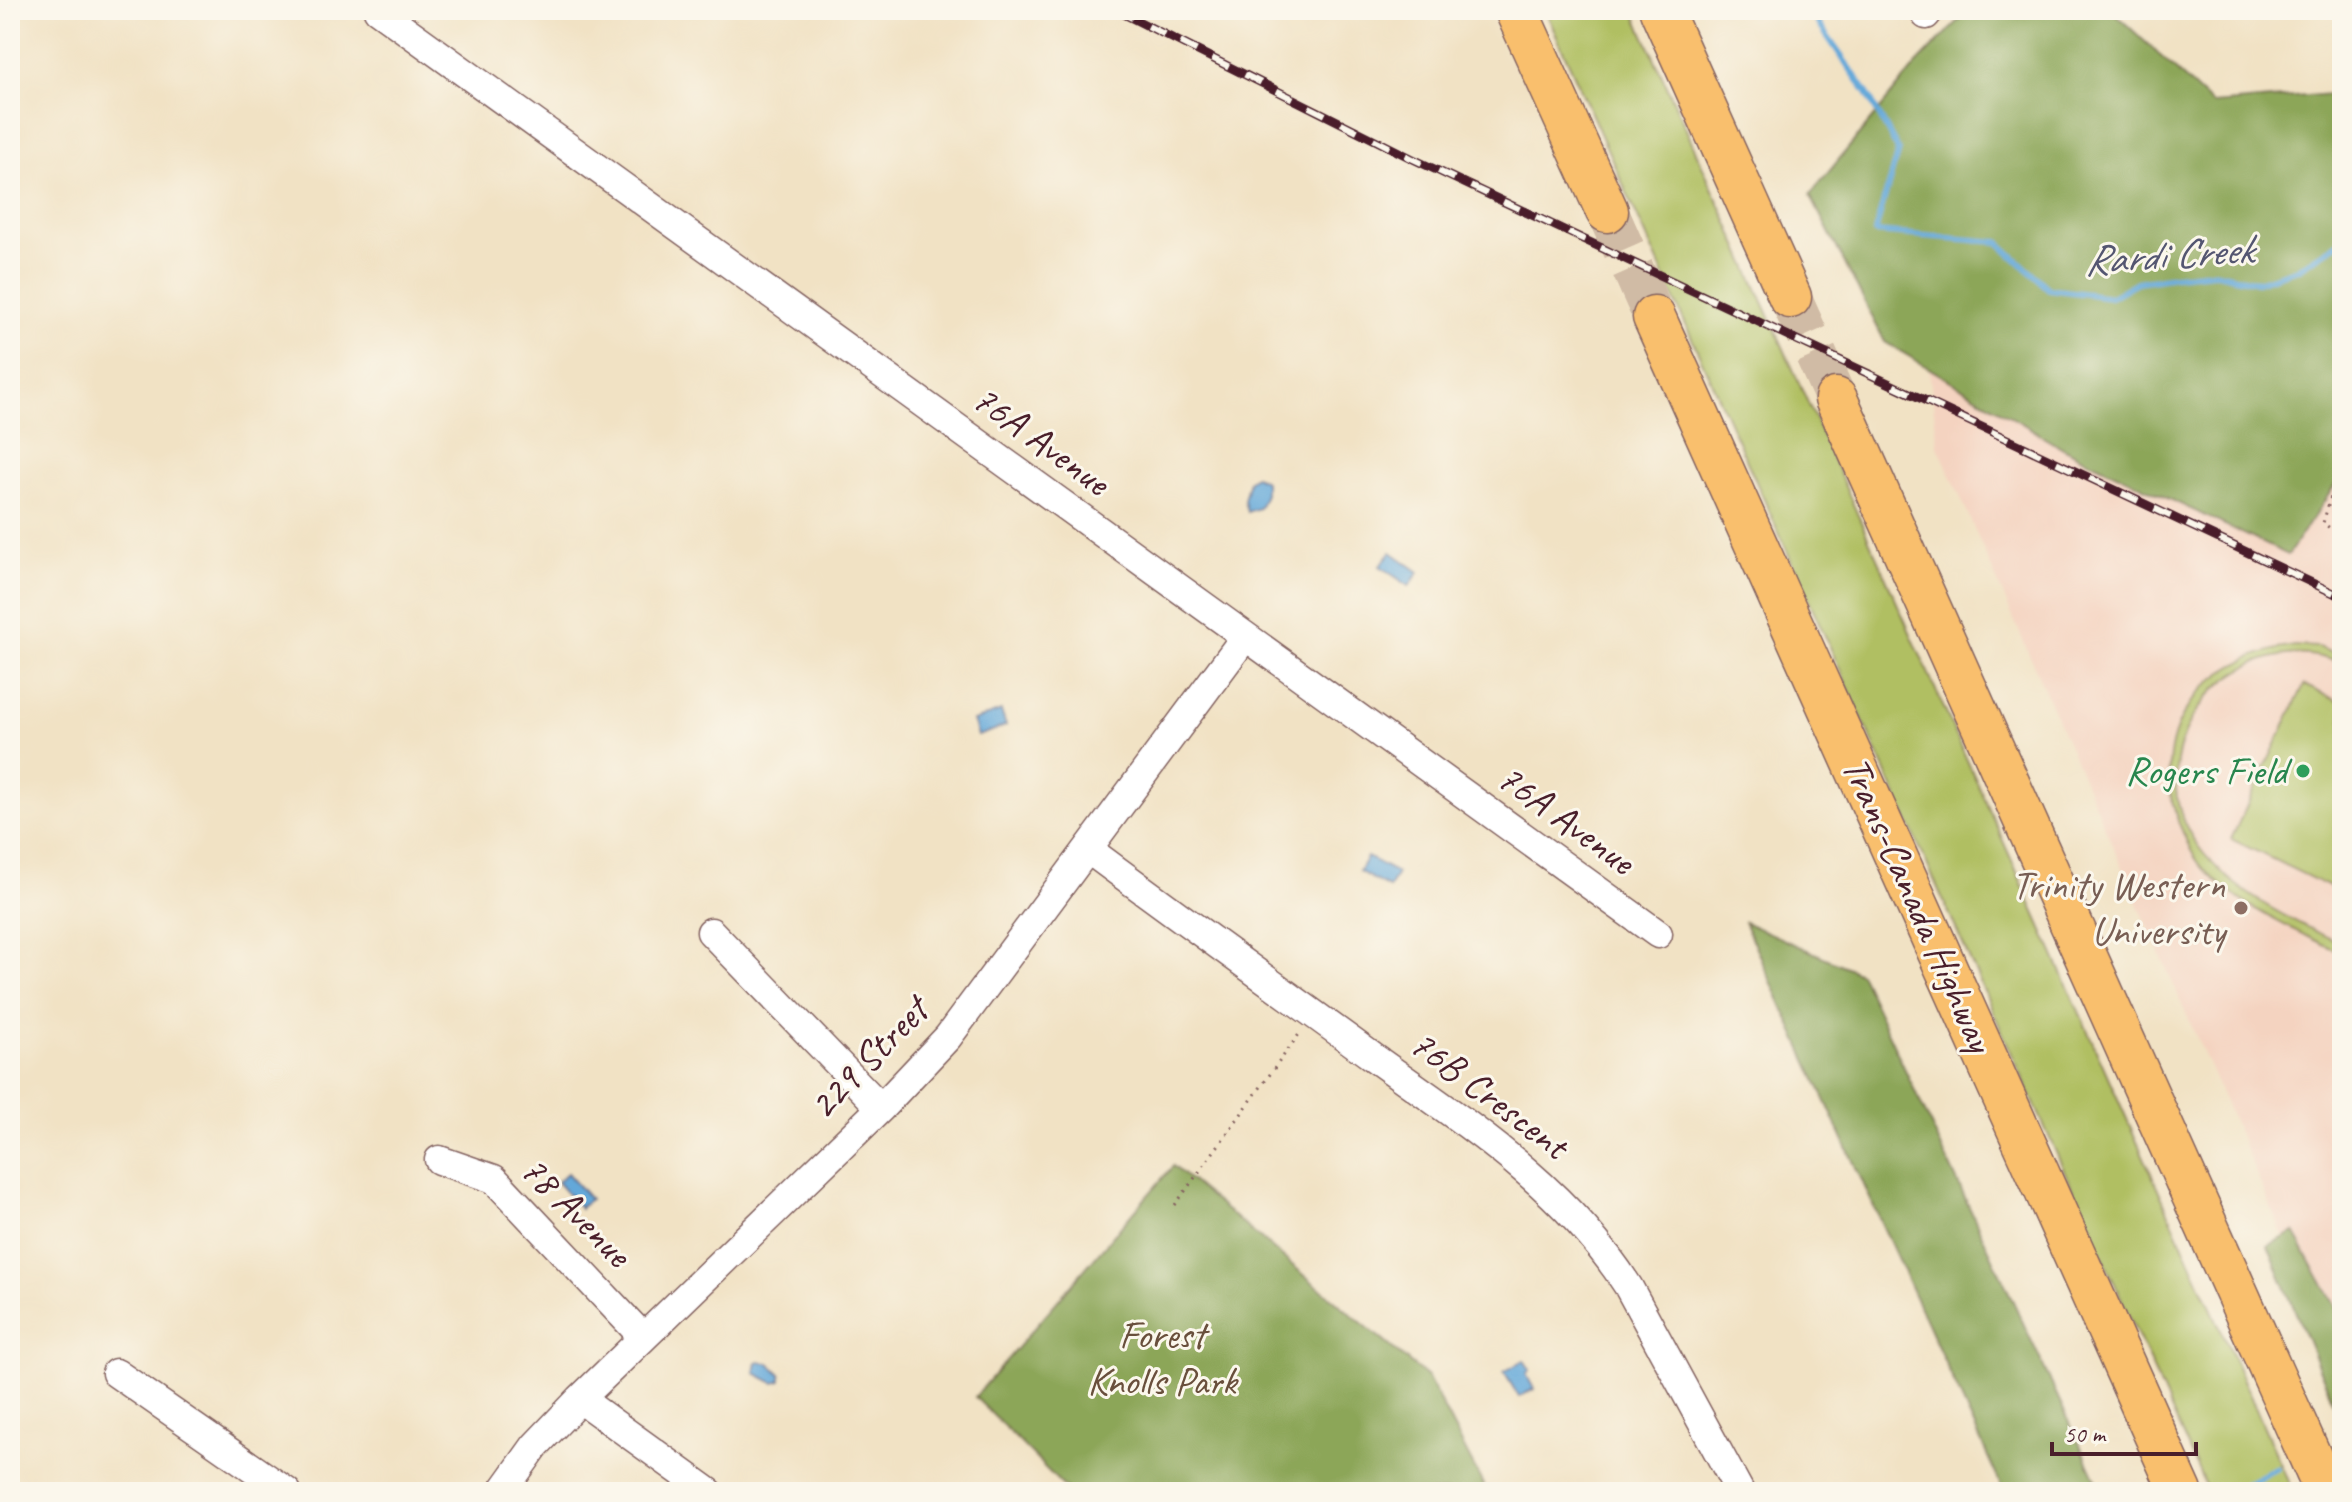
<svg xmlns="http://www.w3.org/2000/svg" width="2352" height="1502" font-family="Caveat,sans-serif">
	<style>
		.built { fill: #f4d3c0 }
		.green { fill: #b0bf62; stroke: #7d6f46; stroke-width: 2 }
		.forest { fill: #8ca658; stroke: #6b6242; stroke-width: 2 }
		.water { fill: #64a8d9; stroke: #576482; stroke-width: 2 }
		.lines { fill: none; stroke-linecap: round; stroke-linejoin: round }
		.stream { stroke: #64a8d9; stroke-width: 6 }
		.highway-tunnel { stroke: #d0bba5; stroke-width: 42; stroke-dasharray: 42 21; stroke-linecap: butt }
		.minor-casing { stroke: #846361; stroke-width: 31 }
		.highway-casing { stroke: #846361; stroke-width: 45 }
		.path { stroke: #846361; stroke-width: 3; stroke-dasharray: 2 6; stroke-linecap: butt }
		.minor { stroke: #fff; stroke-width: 28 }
		.highway { stroke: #f9bf6d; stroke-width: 42 }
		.rail-casing { stroke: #4a1f2b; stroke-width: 9 }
		.rail { stroke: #fbf7ec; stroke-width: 6; stroke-dasharray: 18; stroke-linecap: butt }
		.leisure-dot { fill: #2e9e5b; stroke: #fbf7ec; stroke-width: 3 }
		.education-dot { fill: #8d6e63; stroke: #fbf7ec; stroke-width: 3 }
		.labels { text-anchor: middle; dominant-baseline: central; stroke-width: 6; stroke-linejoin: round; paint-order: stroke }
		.street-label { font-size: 40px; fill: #4a1f2b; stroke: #fbf7ec }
		.leisure-label { font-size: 40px; fill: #27864d; stroke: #fbf7ec; text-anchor: end }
		.education-label { font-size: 40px; fill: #785e54; stroke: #fbf7ec; text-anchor: end }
		.park-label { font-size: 40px; fill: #694f3c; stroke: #fbf7ec }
		.water-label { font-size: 42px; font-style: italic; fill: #545671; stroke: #fbf7ec }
	</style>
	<rect width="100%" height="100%" fill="#fbf7ec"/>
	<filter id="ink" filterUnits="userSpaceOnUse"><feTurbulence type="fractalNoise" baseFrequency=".0125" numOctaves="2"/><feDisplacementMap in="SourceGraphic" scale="16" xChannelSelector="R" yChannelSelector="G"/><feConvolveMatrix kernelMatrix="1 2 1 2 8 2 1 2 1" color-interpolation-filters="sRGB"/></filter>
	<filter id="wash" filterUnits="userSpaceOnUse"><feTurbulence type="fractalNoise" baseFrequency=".006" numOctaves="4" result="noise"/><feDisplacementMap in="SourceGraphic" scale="32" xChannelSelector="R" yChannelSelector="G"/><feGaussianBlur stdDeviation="1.8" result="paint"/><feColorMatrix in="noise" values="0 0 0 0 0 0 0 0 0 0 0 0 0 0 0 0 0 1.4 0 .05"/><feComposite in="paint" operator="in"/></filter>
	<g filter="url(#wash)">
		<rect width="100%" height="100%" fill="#f1e2c4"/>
		<!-- built -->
		<path class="built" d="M2342 141V1370L1938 446 1907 176Z"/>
		<!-- green -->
		<path class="green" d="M1545 10H1633L2293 1492H2208Z
			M2295 646 2318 647 2342 657V664C2235 618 2128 751 2198 846 2232 893 2291 920 2342 944V953C2299 933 2233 903 2202 867 2190 853 2184 835 2177 818 2146 728 2207 657 2295 646Z
			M2304 685 2342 703V893L2231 839Z"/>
		<!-- forest -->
		<path class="forest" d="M1969 10H2111L2212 104 2342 93V475L2288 555 2070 452 1885 342 1810 195 1916 65Z
			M1744 922 1860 973 2102 1492H2004Z
			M1173 1166 1427 1377 1487 1492H1069L975 1397Z
			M2294 1232 2342 1318V1423L2268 1246Z"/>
		<!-- water -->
		<path class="water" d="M1255 476 1265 481V494L1259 508 1247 512 1244 500 1249 480Z
			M1391 552 1419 572 1409 586 1380 566Z
			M1001 711 1006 726 978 736 973 721Z
			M1367 857 1397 873 1389 888 1359 871Z
			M567 1173 590 1199 580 1208 557 1182Z
			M1524 1360 1530 1370 1526 1374 1534 1389 1519 1397 1504 1372Z
			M757 1362 769 1363 781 1374V1381L774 1383 755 1373Z"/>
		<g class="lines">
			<!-- stream -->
			<path class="stream" d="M1809 10 1867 93 1898 150 1875 232 1998 242 2049 289 2111 297 2137 282 2175 276 2213 272 2257 282 2297 269 2342 240
				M2340 1436 2342 1435
				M2231 1492 2277 1468"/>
		</g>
	</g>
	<g filter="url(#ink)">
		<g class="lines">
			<!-- highway-tunnel -->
			<path class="highway-tunnel" d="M1607 211 1654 317
				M1790 297 1836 399"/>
			<!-- minor casing -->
			<g class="minor-casing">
				<path id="minor" d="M378 10 1658 934
					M1926 15 1930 10
					M1089 850C1183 920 1278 988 1373 1057 1468 1125 1564 1186 1628 1286L1740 1492
					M711 932 881 1108
					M439 1160 494 1179 643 1337
					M116 1373 287 1492
					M580 1399 709 1492
					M502 1492 535 1446 580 1399 881 1108 948 1037 1245 637"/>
			</g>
			<!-- highway casing -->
			<g class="highway-casing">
				<path id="highway" d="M1516 10 1607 211
					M1661 10 1790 297
					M1654 317 2181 1492
					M1836 399 2326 1492"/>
			</g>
			<!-- path -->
			<path class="path" d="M2342 459 2323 523 2342 537
				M1175 1205 1300 1033"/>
			<!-- minor -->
			<use href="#minor" class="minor"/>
			<!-- highway -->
			<use href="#highway" class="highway"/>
			<!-- rail casing -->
			<g class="rail-casing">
				<path id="rail" d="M1116 10 1411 158 2342 597"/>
			</g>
			<!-- rail -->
			<use href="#rail" class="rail"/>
		</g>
	</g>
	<!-- markers -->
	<circle class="leisure-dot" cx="2303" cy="771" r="8"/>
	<circle class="education-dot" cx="2241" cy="908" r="8"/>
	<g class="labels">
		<!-- street labels -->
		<g class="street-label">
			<text transform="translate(1041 440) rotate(36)">76A Avenue</text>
			<text transform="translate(1566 819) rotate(36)">76A Avenue</text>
			<text transform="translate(1918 904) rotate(66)">Trans-Canada Highway</text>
			<text transform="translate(868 1058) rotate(-46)">229 Street</text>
			<text transform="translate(1489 1094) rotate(37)">76B Crescent</text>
			<text transform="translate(576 1211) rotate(45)">78 Avenue</text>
		</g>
		<!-- leisure labels -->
		<g class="leisure-label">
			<text x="2287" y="771">Rogers Field</text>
		</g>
		<!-- education labels -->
		<g class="education-label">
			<text x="2225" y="885">Trinity Western<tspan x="2225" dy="46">University</tspan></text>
		</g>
		<!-- park labels -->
		<g class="park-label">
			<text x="1162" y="1335">Forest<tspan x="1162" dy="46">Knolls Park</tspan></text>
		</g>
		<!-- water labels -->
		<g class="water-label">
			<text transform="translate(2168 255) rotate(-4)">Rardi Creek</text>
		</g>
	</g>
	<!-- margin -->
	<rect width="2352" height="1502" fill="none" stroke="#fbf7ec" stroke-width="40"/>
	<!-- scale -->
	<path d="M2052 1442v12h144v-12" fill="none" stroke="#4a1f2b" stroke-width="4"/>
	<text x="2064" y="1442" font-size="24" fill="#4a1f2b" stroke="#fbf7ec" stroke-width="6" paint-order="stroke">50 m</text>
</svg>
